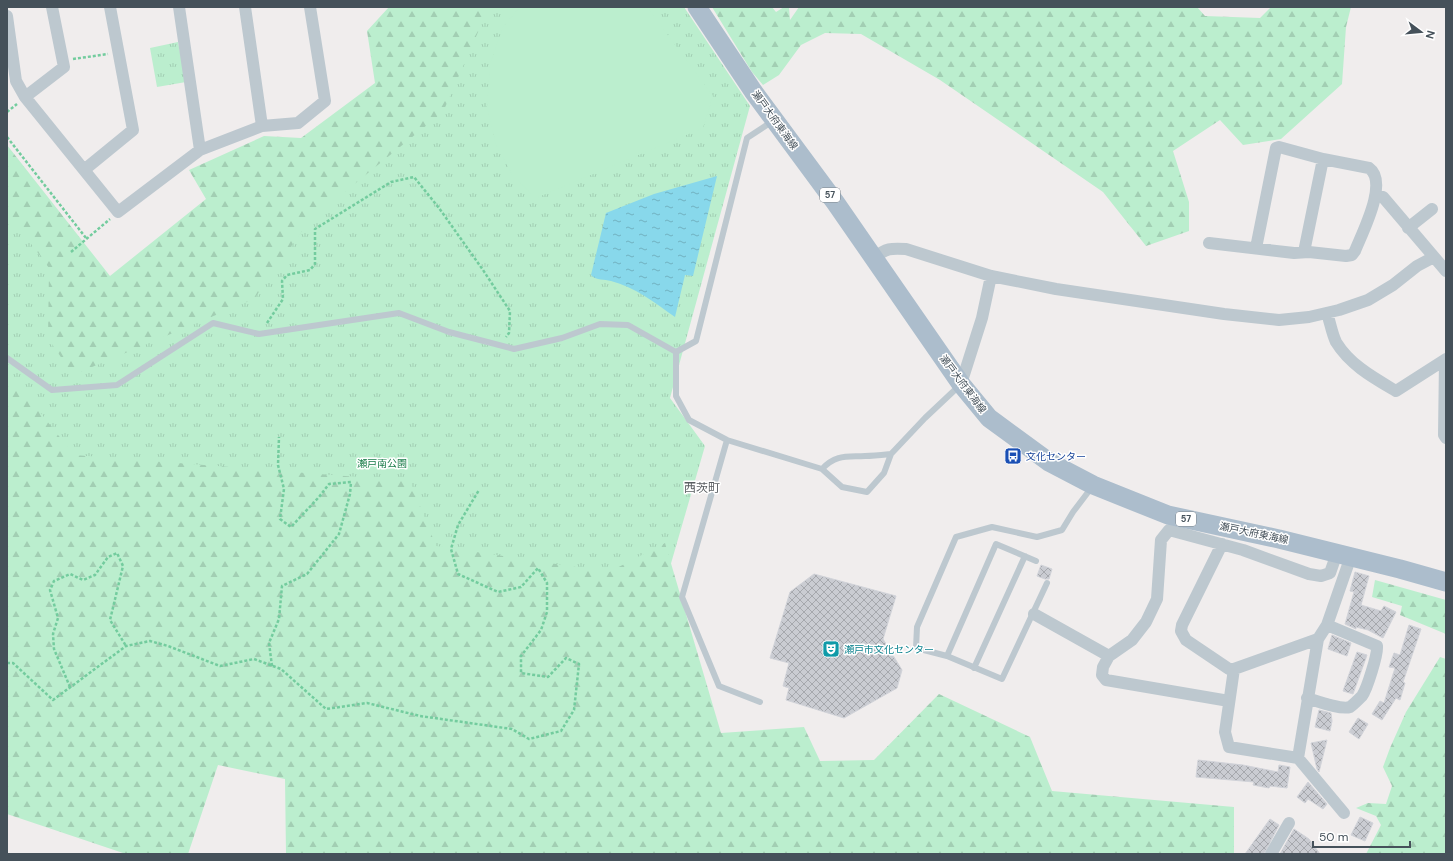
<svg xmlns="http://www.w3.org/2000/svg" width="1453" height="861" font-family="'DM Sans','Noto Sans JP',sans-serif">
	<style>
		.grass { fill: url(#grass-tufts) }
		.forest { fill: url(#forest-firs) }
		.garden { fill: #bbeece }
		.water { fill: url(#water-ripples) }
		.building { fill: url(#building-cross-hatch); stroke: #d1d3d9 }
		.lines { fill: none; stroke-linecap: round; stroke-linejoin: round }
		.path { stroke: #73cc9e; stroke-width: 2.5; stroke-dasharray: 3 2; stroke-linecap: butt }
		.service { stroke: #bdc8cf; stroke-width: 6 }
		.minor { stroke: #bdc8cf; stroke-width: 12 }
		.primary { stroke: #acbdcc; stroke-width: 19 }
		.labels { text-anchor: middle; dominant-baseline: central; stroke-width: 3; stroke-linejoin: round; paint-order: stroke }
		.shield { fill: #fff; stroke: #7d858c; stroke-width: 1 }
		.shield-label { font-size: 9px; font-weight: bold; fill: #45515a }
		.street-label { font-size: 10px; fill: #45515a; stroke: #fff }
		.transit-label { font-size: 10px; fill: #164399; stroke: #fff; text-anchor: start }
		.park-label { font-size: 10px; fill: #177b47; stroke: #fff }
		.culture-label { font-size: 10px; fill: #0d838f; stroke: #fff; text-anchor: start }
		.quarter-label { font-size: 12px; fill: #5a5e62; stroke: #fff }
	</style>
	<defs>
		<pattern id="grass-tufts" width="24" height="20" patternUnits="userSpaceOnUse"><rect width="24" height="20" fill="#bbeece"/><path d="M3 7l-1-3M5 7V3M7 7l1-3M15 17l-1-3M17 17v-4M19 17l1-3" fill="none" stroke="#a2ceb3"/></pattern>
		<pattern id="forest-firs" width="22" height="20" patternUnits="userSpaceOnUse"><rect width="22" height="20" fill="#bbeece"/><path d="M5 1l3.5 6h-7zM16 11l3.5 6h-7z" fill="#a2ceb3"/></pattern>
		<pattern id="water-ripples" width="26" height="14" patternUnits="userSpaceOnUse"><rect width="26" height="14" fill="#88d8eb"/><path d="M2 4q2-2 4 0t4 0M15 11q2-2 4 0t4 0" fill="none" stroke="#71b2c1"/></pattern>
		<pattern id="building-cross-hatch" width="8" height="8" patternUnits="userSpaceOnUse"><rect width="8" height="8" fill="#caccd2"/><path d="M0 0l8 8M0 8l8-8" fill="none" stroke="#a6a8ad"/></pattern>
	</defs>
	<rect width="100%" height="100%" fill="#f0eded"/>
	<!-- grass -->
	<path class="grass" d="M476 7H684L750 106 670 398 705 446 661 598 7 732V173L106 294Z
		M178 42 186 82 157 87 150 48Z"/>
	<!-- forest -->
	<path class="forest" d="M389 7H489L443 112 309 221 254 299 73 375 48 338 49 268 7 211V145L110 276 206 199 189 170 264 136 301 138 375 83 367 31Z
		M712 7H772L776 12 784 7H789L790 20 799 7H1197L1205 16 1260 18 1271 7H1351L1346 27 1342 84 1281 139 1243 145 1220 120 1173 151 1189 202V231L1146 246 1103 192 940 80 861 34 825 33 801 45 779 75 763 85 752 72Z
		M7 375 23 391 74 455 410 481 436 546 609 572 665 543 721 733 804 727 820 761 874 760 939 694 1030 737 1052 791 1234 807V854H286L285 779 218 765 188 854H126L7 814Z
		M1375 580 1446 600V634L1400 615 1402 606 1372 597Z
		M1440 657 1446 659V854H1366L1381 825 1376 816 1356 808 1368 803 1386 804 1392 786 1383 767 1390 748 1406 712Z"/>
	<!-- garden -->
	<path class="garden" d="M520 7H647L713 96 703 128 536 198 513 176 496 145 487 107 490 64 503 27Z"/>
	<!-- water -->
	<path class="water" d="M717 176 693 276 685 275 675 317C655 303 635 287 611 281 604 279 597 281 591 275L606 213 654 194Z"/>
	<!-- building -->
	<path class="building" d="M1041 565 1052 569 1049 579H1045L1037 576Z
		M1355 572 1369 576 1361 605 1381 611 1384 606 1396 612 1383 638 1368 630 1356 627V629L1345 624 1354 592 1350 591Z
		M814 574 896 596 883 639 902 670 897 688 844 718 786 700 789 688 783 686 789 663 770 658 790 592Z
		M1409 625 1421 629 1403 682 1405 683 1400 700 1396 698 1382 720 1372 714 1380 701 1384 703 1395 668 1389 667 1394 653 1400 655Z
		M1332 635 1351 643 1347 656 1328 649Z
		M1357 652 1367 655 1353 694 1343 691Z
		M1319 710 1331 713 1332 721 1330 731 1315 727Z
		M1358 718 1368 724 1359 739 1349 732Z
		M1327 740 1319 772 1317 769 1311 743Z
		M1198 760 1243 765 1278 772 1279 765 1290 767 1287 788 1270 786 1269 788 1253 785 1254 782 1196 777Z
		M1308 782 1327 804 1323 809 1308 799 1305 803 1297 797Z
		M1360 817 1373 823 1365 841 1351 835Z
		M1270 819 1279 825 1264 854H1245Z
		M1294 829 1309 839 1320 854H1280Z"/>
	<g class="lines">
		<!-- path -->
		<path class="path" d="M73 59 108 54
			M7 112 17 104
			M7 137 86 238
			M71 252 110 219
			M267 323 283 299 282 281 287 275 310 270 315 264V229L391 182 414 177 439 208 483 270 510 311 509 333 506 337
			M7 663H13L53 700 126 646 150 641 168 646 220 666 254 659 281 669 326 709 367 703 420 716 512 729 529 739 561 731 574 710 579 664 566 658 548 677 521 673V656L541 630 547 612V583L538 568 521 587 498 592 458 574 451 549 458 525 479 490
			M272 666 269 643 279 619 282 586 307 574 339 534 350 494 351 482 329 484 319 497 291 527 280 519 284 489 278 465 279 437
			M70 687 54 649 53 634 58 618 50 590 54 581 70 574 83 580 95 575 108 557 117 553 123 566 110 620 126 646"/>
		<!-- service -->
		<path class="service" d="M676 352 696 341 747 138 773 121
			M676 352V396L689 420 727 440
			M7 358 52 390 117 385 213 323 259 334 399 313 449 332 514 349 562 338 600 324 628 325 676 352
			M822 469C836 454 847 457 865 456 874 456 882 455 891 454
			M1047 583 1002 679 947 656 916 648 917 627 956 537 992 527 1037 537 1062 530 1073 512 1092 487
			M947 656 996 544 1036 561
			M974 668 1025 556
			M760 702 719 686 682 597 727 440 822 469 842 487 867 492 884 473 891 454 925 418 959 386"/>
		<!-- minor -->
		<path class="minor" d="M52 7 64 67 25 97 118 212 200 150 262 126 298 123 325 101 310 7
			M179 7 200 150
			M245 7 262 126
			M7 16 16 81 25 97
			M84 170 133 130 110 7
			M1376 195 1383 197 1446 271
			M1408 228 1432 209
			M1209 243 1294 253 1309 252 1346 256 1352 255 1355 251C1362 233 1389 182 1369 168L1323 159 1279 147 1276 148 1256 248
			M1304 252 1323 159
			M874 258C886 248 891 248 906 249L991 276 1056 289 1224 314 1279 320 1309 317 1339 310 1368 300 1393 285 1417 266 1434 257
			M1327 313C1330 322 1332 334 1336 342 1350 365 1374 378 1396 391L1446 359
			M1445 360 1444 435 1446 438
			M961 384 982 318 991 276
			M1222 544 1182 625 1181 631 1186 640 1229 669H1234L1318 639
			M1034 614 1109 656
			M1234 669 1225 732 1229 747 1298 758 1344 813
			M1307 698C1317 701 1341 710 1350 707 1353 705 1359 699 1362 696 1367 689 1378 654 1377 646L1327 625
			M1229 701 1106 680 1102 675 1103 667 1109 656 1132 640 1146 622 1157 599 1161 540 1169 530 1243 550 1309 574 1321 576 1330 573 1337 553
			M1298 758 1318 639 1327 625 1351 556
			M1271 854 1289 823"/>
		<!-- primary -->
		<path class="primary" d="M697 7 753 91 835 202 961 384 989 418 1049 462 1093 485 1168 515 1279 539 1400 569 1446 582"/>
	</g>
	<!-- icons -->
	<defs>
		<g id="bus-square" transform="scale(0.9)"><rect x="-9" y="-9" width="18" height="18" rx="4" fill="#1a4fb4" stroke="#fff"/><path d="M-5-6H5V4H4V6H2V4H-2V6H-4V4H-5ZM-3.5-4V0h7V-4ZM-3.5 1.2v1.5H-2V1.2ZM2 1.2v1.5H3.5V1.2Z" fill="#fff"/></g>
		<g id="theatre-square" transform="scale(0.9)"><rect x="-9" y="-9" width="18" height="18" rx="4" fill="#0f9aa8" stroke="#fff"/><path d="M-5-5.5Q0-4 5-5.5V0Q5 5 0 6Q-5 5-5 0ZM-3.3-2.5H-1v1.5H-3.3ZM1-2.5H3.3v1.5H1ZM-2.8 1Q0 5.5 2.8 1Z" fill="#fff"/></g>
	</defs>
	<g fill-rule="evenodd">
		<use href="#bus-square" x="1013" y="456"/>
		<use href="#theatre-square" x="831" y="649"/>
	</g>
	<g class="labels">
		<!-- shield labels -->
		<g class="shield">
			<rect x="820" y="188" width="20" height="14" rx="3"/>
			<rect x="1176" y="512" width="20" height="14" rx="3"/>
		</g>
		<g class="shield-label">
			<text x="830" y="195">57</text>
			<text x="1186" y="519">57</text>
		</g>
		<!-- street labels -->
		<g class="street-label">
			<text transform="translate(775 120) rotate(54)">瀬戸大府東海線</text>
			<text transform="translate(963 384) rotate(53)">瀬戸大府東海線</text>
			<text transform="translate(1254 533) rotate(12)">瀬戸大府東海線</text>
		</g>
		<!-- transit labels -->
		<g class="transit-label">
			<text x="1026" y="456">文化センター</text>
		</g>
		<!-- park labels -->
		<g class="park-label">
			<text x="382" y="463">瀬戸南公園</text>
		</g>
		<!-- culture labels -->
		<g class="culture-label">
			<text x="844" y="649">瀬戸市文化センター</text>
		</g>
		<!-- quarter labels -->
		<g class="quarter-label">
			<text x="702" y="488">西茨町</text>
		</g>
	</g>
	<!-- border -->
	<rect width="1453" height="861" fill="none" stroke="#45515a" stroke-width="16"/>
	<!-- north arrow -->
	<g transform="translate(1421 32) rotate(106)" stroke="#ffffff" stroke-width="3" paint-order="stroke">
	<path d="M0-3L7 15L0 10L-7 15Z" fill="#45515a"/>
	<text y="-6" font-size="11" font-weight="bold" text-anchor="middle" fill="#45515a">N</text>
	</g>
	<!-- scale -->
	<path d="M1313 841v6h97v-6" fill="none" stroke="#45515a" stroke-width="2"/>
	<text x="1319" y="841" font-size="12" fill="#45515a" stroke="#ffffff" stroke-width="3" paint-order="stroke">50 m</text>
</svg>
